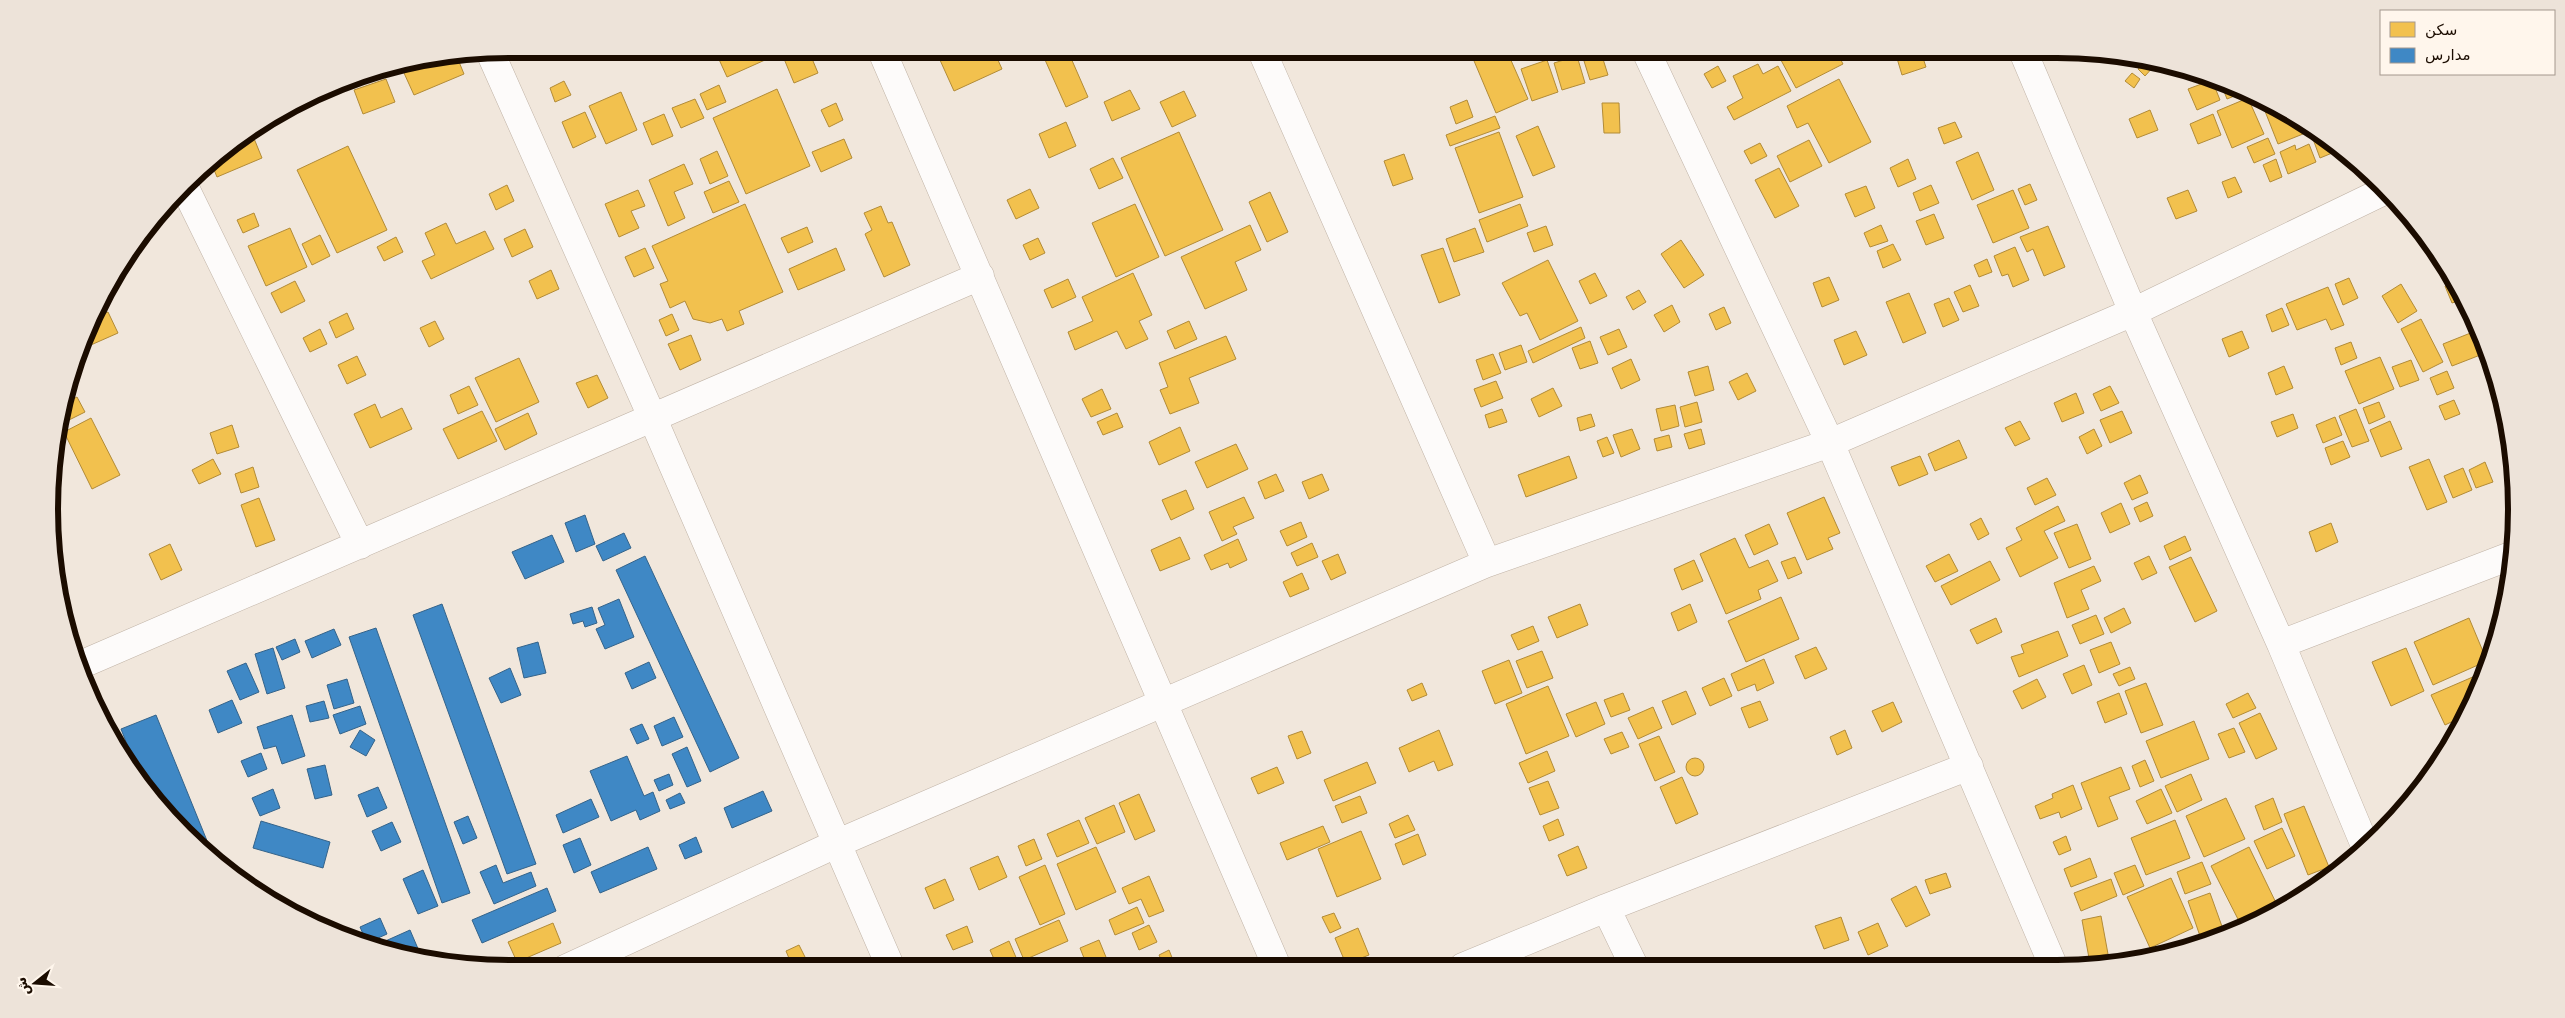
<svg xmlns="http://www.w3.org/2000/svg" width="2565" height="1018" font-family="'DejaVu Sans',Cairo,sans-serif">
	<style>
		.homes { fill: #f2c14e; stroke: #b28b37 }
		.schools { fill: #3f88c5; stroke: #34638a }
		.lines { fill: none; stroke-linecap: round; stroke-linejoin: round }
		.minor-casing { stroke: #c0b3a6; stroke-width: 29 }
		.minor { stroke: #fdfbfa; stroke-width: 28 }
		.rim { fill: none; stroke: #1b0c00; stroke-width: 6 }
	</style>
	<rect width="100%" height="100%" fill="#f1e7dc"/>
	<!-- homes -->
	<path class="homes" d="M732 49H760L765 60 727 77 717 55Z
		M780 49H808L818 73 794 83Z
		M935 49H971L974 54 985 49H993L1002 69 954 91Z
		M1002 49H1022L1006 56Z
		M1051 49H1067L1088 97 1066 107 1042 53Z
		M1469 49H1506L1528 99 1496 113Z
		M1775 49H1835L1843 64 1796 88Z
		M1842 49H1874L1847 60Z
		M1920 49 1926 67 1902 75 1896 55Z
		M1577 56 1585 83 1562 90 1554 63Z
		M1602 56 1608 75 1590 80 1584 61Z
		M457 57 464 74 414 95 404 73 432 62Z
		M1547 60 1558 92 1532 101 1521 69Z
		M2145 60 2154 66 2145 76 2138 69Z
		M2160 62 2180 66 2164 73Z
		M1758 64 1763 74 1778 66 1791 91 1734 120 1727 107 1743 98 1733 76Z
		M1718 66 1726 81 1712 88 1704 74Z
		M369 72 371 78 347 87 345 81Z
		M2132 73 2140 79 2134 88 2125 81Z
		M386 79 395 102 363 114 354 90Z
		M1839 79 1871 142 1829 163 1808 123 1797 128 1787 106Z
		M2212 80 2220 100 2197 110 2188 89Z
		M564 81 571 95 555 102 550 88Z
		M2220 81 2244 90V92L2227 99Z
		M719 85 726 102 707 110 700 94Z
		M777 89 810 166 746 194 713 118Z
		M1130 90 1140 109 1112 121 1104 102Z
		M1184 91 1196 116 1172 127 1160 102Z
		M621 92 637 130 606 144 589 106Z
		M2259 96 2297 119 2303 134 2278 144Z
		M2248 98 2264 134 2232 148 2217 111Z
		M695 99 704 118 681 128 672 108Z
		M1467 100 1473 117 1456 124 1450 107Z
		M836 103 843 120 829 127 821 110Z
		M1602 103H1619L1620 133H1604Z
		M2150 110 2158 130 2137 138 2129 119Z
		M585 112 596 137 573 148 562 122Z
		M664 114 673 136 652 145 643 123Z
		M2213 114 2221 135 2198 144 2190 124Z
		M1495 116 1500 128 1450 146 1446 135Z
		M1066 122 1076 146 1049 158 1039 134Z
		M1955 122 1962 137 1944 144 1938 128Z
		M1538 126 1555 167 1533 176 1516 136Z
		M1179 132 1223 230 1165 256 1121 158Z
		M1499 132 1523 197 1479 213 1455 148Z
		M2322 135 2336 144 2342 149 2320 158 2313 139Z
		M253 136 262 158 217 177 210 160 231 145Z
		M2268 138 2275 154 2254 163 2247 147Z
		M844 139 852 158 821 172 812 152Z
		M1809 140 1822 166 1790 182 1777 156Z
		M1760 143 1767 156 1751 164 1744 151Z
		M2309 144 2316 162 2288 174 2280 152 2295 145 2296 150Z
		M348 146 387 230 337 253 297 170Z
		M717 151 728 176 710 184 700 159Z
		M1978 152 1994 190 1972 200 1956 162Z
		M1404 154 1413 179 1393 186 1384 161Z
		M1113 158 1123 178 1099 189 1090 169Z
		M1908 159 1916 179 1898 187 1890 168Z
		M2276 159 2282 177 2270 182 2263 165Z
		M684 164 693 184 674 192 685 218 668 226 649 180Z
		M1779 168 1799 206 1775 218 1755 180Z
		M2235 177 2242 192 2228 198 2222 182Z
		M729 181 739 202 713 213 704 192Z
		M2030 184 2037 200 2025 205 2018 189Z
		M507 185 514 201 496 210 489 194Z
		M1931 185 1939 203 1920 211 1913 193Z
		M1866 186 1875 208 1855 217 1845 194Z
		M1030 189 1039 208 1016 219 1007 200Z
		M638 190 645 206 631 211 639 228 619 237 605 204Z
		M2013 190 2029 228 1993 243 1977 205Z
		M2188 190 2197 211 2176 219 2167 198Z
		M1270 192 1288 232 1267 242 1249 202Z
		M745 204 783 292 739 311 744 324 727 331 722 319 710 323 693 319 685 301 670 308 660 284 668 281 652 246Z
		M1135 204 1159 257 1116 277 1092 223Z
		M1520 204 1528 226 1487 242 1479 220Z
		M881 206 888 223 892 222 910 265 884 277 865 234 872 230 864 213Z
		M254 213 259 226 243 233 237 220Z
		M1934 214 1944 238 1926 245 1916 221Z
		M446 223 456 244 485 231 494 249 431 279 422 261 435 255 425 233Z
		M1250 225 1261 250 1235 262 1247 290 1205 309 1181 257Z
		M1881 225 1888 241 1870 247 1864 233Z
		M1546 226 1553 245 1534 252 1527 233Z
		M2048 226 2065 267 2044 276 2033 249 2027 252 2020 237Z
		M807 227 813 242 788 253 781 238Z
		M290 228 307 267 266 286 248 246Z
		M1475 228 1484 252 1454 262 1446 239Z
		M525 229 533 247 512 257 504 239Z
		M320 235 330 256 312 265 302 244Z
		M396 237 403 252 384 261 377 247Z
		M1038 238 1045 253 1030 260 1023 245Z
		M1681 240 1704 275 1684 288 1661 254Z
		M2427 240 2443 263 2434 266 2425 241Z
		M1893 244 1901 260 1883 268 1877 251Z
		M2015 247 2029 280 2013 287 2008 274 2002 276 1994 256Z
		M645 248 654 268 634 277 625 257Z
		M836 248 845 270 798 290 789 269Z
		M1443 248 1460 295 1439 303 1421 255Z
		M1987 259 1992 272 1979 277 1974 265Z
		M1548 260 1578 321 1540 340 1527 313 1520 316 1502 283Z
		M551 270 559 289 537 299 529 281Z
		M1133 273 1152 315 1139 321 1148 339 1126 349 1117 331 1075 350 1068 332 1093 321 1082 297Z
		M1595 273 1607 296 1590 304 1579 281Z
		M1829 277 1839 300 1822 307 1813 283Z
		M2349 278 2358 298 2343 305 2335 284Z
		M1068 279 1076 297 1052 308 1044 290Z
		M295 281 305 301 281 313 271 293Z
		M2456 282 2464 299 2452 303 2445 286Z
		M2401 284 2417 311 2398 323 2382 296Z
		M1970 285 1979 306 1963 312 1954 292Z
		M2328 287 2344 325 2331 330 2326 319 2297 330 2286 304Z
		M1639 290 1646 302 1633 310 1626 297Z
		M1909 293 1926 333 1903 343 1886 302Z
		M1949 298 1959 320 1943 327 1934 304Z
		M1672 305 1680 322 1664 332 1654 315Z
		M1724 307 1731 323 1716 330 1709 314Z
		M2282 308 2289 325 2272 332 2266 315Z
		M108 312 118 333 84 348 82 343 93 318Z
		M347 313 354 329 336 338 329 322Z
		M672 314 679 330 666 336 659 320Z
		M2421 319 2443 362 2423 372 2401 329Z
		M435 321 444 339 429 347 420 328Z
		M1189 321 1197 339 1175 349 1167 331Z
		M1581 327 1585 338 1533 363 1528 351Z
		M320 329 327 344 310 352 303 338Z
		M1619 329 1627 347 1608 355 1600 337Z
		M2478 330 2488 352 2452 366 2443 344Z
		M1856 331 1867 355 1844 365 1834 340Z
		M2242 331 2249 348 2229 357 2222 339Z
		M691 335 701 360 680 370 668 344Z
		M1226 336 1236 359 1189 378 1199 403 1170 414 1160 390 1168 387 1159 363Z
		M1590 341 1598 363 1580 369 1572 348Z
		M2351 342 2357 358 2341 365 2335 348Z
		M1521 345 1527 362 1505 370 1499 353Z
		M1493 354 1501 373 1483 380 1476 360Z
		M357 356 366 375 347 384 338 365Z
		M2380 357 2394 389 2359 404 2345 371Z
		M519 358 539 402 496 422 475 378Z
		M1631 359 1640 380 1621 389 1612 368Z
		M2411 360 2419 380 2400 387 2392 367Z
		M1708 366 1714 390 1695 396 1688 372Z
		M2284 366 2293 388 2276 395 2268 373Z
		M2447 371 2454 388 2437 395 2430 378Z
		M1747 373 1756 391 1738 400 1729 382Z
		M597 375 608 398 588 408 576 383Z
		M1496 381 1503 398 1481 407 1474 389Z
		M469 386 478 405 458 414 450 395Z
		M2110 386 2119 403 2101 411 2093 394Z
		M1553 388 1562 406 1539 417 1531 399Z
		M1102 389 1111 409 1091 417 1082 399Z
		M2076 393 2084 413 2062 422 2054 403Z
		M77 397 85 412 67 421 62 411 63 404Z
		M2454 400 2460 414 2445 420 2439 406Z
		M1697 402 1702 422 1685 427 1680 407Z
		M2379 402 2385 417 2369 424 2363 408Z
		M375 404 381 418 402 408 412 429 370 448 354 414Z
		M1675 405 1679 426 1661 431 1656 409Z
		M1502 409 1507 422 1489 428 1485 415Z
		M2356 409 2369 441 2352 447 2339 416Z
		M482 411 497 441 458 459 443 429Z
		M2122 411 2132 433 2110 443 2100 420Z
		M528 413 537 434 505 450 495 429Z
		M1117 413 1123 427 1103 435 1097 422Z
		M1591 414 1595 426 1580 431 1577 418Z
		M2293 414 2298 428 2277 437 2271 422Z
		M2335 417 2342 435 2323 443 2316 425Z
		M91 418 120 475 92 489 64 432Z
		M2020 421 2030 439 2015 446 2005 428Z
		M2390 421 2402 449 2381 457 2370 430Z
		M232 425 239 447 217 454 210 433Z
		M1180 427 1190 451 1159 465 1149 442Z
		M1632 429 1640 449 1621 457 1613 435Z
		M1701 429 1705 444 1689 449 1684 434Z
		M2094 429 2102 446 2087 454 2079 437Z
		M1669 435 1672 447 1657 451 1654 439Z
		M1607 437 1614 453 1603 457 1597 441Z
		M1959 440 1967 458 1935 471 1928 454Z
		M2343 441 2350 457 2331 465 2325 448Z
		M1236 444 1248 469 1207 488 1195 462Z
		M1569 456 1577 478 1526 497 1518 475Z
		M1920 456 1928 474 1899 486 1891 467Z
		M213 459 221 474 199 484 192 470Z
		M2429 459 2447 502 2427 510 2409 467Z
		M2485 462 2493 482 2476 488 2469 470Z
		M253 467 259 487 241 493 235 474Z
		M2463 468 2472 490 2453 498 2444 476Z
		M1276 474 1284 491 1265 499 1258 482Z
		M1322 474 1329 490 1309 499 1302 482Z
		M2140 475 2148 493 2132 500 2124 483Z
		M2047 478 2056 495 2035 505 2027 488Z
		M1186 490 1194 509 1171 520 1162 500Z
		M1244 497 1254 518 1233 527 1237 534 1222 541 1209 512Z
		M1824 497 1840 533 1828 538 1833 549 1807 560 1787 513Z
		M259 498 275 540 256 547 241 505Z
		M2147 502 2153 516 2140 522 2134 508Z
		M2121 503 2130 524 2110 533 2101 513Z
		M2058 506 2065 521 2044 531 2058 558 2020 577 2006 548 2022 540 2016 528Z
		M1981 518 1989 534 1978 540 1970 524Z
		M1301 522 1307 537 1287 546 1280 531Z
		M2331 523 2338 542 2316 552 2309 532Z
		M1769 524 1778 544 1754 555 1745 535Z
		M2077 524 2091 559 2069 568 2054 533Z
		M2185 536 2191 550 2170 560 2164 546Z
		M1180 537 1190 559 1160 571 1151 550Z
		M1735 538 1749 568 1768 560 1778 581 1758 590 1761 599 1726 614 1700 554Z
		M1238 539 1247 560 1230 568 1228 563 1211 570 1204 555Z
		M1312 543 1318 557 1297 566 1291 553Z
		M170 544 182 570 161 580 149 554Z
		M1338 554 1346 573 1331 580 1322 561Z
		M1949 554 1958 571 1935 582 1926 566Z
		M2149 556 2157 573 2142 580 2134 563Z
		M1795 557 1802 573 1788 579 1781 562Z
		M2191 557 2217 611 2195 622 2169 567Z
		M1694 560 1703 581 1682 590 1674 569Z
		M1990 561 2000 580 1951 605 1941 586Z
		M2094 566 2101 581 2081 590 2089 609 2067 618 2054 583Z
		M1302 573 1309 589 1290 597 1283 582Z
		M1781 597 1799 639 1746 662 1728 621Z
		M1580 604 1588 625 1557 638 1548 617Z
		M1690 604 1697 622 1678 631 1671 613Z
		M2124 608 2131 623 2111 633 2104 618Z
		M2096 615 2104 634 2080 644 2072 625Z
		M1996 618 2002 632 1977 644 1970 630Z
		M2469 618 2487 661 2433 685 2414 642Z
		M1533 626 1539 641 1518 650 1511 635Z
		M2058 631 2068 656 2019 677 2011 657 2024 653 2021 645Z
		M2111 642 2120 664 2099 673 2090 650Z
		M1816 647 1827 669 1805 679 1795 656Z
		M2406 648 2424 691 2391 706 2372 662Z
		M1542 651 1553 678 1527 688 1516 661Z
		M1764 659 1774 683 1757 691 1755 684 1738 691 1731 674Z
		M1509 660 1522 693 1495 704 1482 671Z
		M2084 665 2092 685 2072 694 2063 674Z
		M2130 667 2135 679 2119 686 2113 674Z
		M2482 673 2464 716 2445 725 2431 695Z
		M1724 678 1732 696 1710 706 1702 688Z
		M2037 679 2046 697 2022 709 2013 691Z
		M1422 683 1427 695 1412 701 1407 690Z
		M2146 683 2163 725 2141 733 2125 691Z
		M1548 686 1569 736 1526 754 1506 704Z
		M1686 691 1696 714 1672 725 1662 701Z
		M1623 693 1630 710 1611 717 1604 700Z
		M2119 693 2127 714 2105 723 2097 702Z
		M2248 693 2256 708 2233 718 2226 704Z
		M1760 701 1768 720 1749 728 1741 708Z
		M1596 702 1605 724 1576 737 1566 714Z
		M1893 702 1902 722 1882 732 1872 711Z
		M1653 707 1662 728 1638 739 1628 718Z
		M2260 713 2277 749 2256 759 2239 723Z
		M2194 721 2209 759 2161 778 2146 741Z
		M2234 728 2245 752 2229 758 2218 734Z
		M1439 730 1453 765 1438 771 1434 761 1409 772 1399 748Z
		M1845 730 1852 748 1837 755 1830 737Z
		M1302 731 1311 753 1297 759 1288 736Z
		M1622 732 1629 747 1611 754 1604 739Z
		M1659 736 1675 772 1655 781 1639 744Z
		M1547 751 1555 771 1528 783 1519 763Z
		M1686 767a9 9 0 1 1 18 0a9 9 0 1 1-18 0Z
		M2145 760 2154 781 2140 787 2132 766Z
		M1367 762 1376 783 1333 801 1324 780Z
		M1277 767 1284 783 1258 794 1251 778Z
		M2121 767 2130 789 2109 797 2118 819 2098 827 2081 783Z
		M2191 774 2202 800 2177 812 2165 786Z
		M1682 777 1698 814 1676 824 1660 787Z
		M1548 781 1559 808 1540 815 1529 788Z
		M2073 785 2082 809 2061 818 2059 812 2040 819 2035 806 2053 798 2052 794Z
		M2161 789 2172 813 2147 824 2136 801Z
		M1139 794 1155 831 1135 840 1119 803Z
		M1360 796 1367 813 1342 823 1335 806Z
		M2226 798 2245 839 2204 857 2186 816Z
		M2273 798 2282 822 2264 830 2255 806Z
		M1114 805 1125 832 1097 844 1085 818Z
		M2304 806 2329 867 2308 875 2284 814Z
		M1408 815 1415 830 1395 838 1389 824Z
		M1558 819 1564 835 1549 841 1543 826Z
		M1079 820 1089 843 1057 857 1047 834Z
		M2175 820 2190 858 2146 875 2131 838Z
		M1323 826 1330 842 1287 860 1280 843Z
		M2282 828 2295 856 2267 869 2254 841Z
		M1361 831 1381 879 1337 897 1318 849Z
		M1418 834 1426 855 1403 865 1395 844Z
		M2066 836 2071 850 2059 855 2053 842Z
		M1034 839 1042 859 1026 866 1018 846Z
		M1578 846 1587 868 1567 876 1558 855Z
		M1096 847 1116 892 1076 910 1057 864Z
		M2249 847 2279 909 2259 922 2242 927 2211 866Z
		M998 856 1007 877 979 890 970 868Z
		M2090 858 2097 877 2071 887 2064 869Z
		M2202 862 2211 884 2185 894 2177 872Z
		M1045 865 1065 914 1040 925 1019 877Z
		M2135 865 2144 886 2123 895 2114 873Z
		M1946 873 1951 887 1930 894 1925 880Z
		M1149 876 1164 911 1149 917 1141 899 1129 904 1122 888Z
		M2171 878 2193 928 2150 948 2127 897Z
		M945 879 954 900 934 909 925 888Z
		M2111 879 2117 896 2081 911 2074 893Z
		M1916 886 1930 915 1906 927 1891 899Z
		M2210 893 2224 932 2201 939 2188 901Z
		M1137 907 1144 923 1115 935 1109 920Z
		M1334 913 1341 928 1330 933 1322 917Z
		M2101 916 2108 954 2089 958 2082 920Z
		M1841 917 1849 940 1824 949 1815 926Z
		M1059 920 1068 941 1024 960 1015 939Z
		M553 923 561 943 517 962 508 942Z
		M1878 923 1888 946 1868 955 1858 932Z
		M1149 925 1157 942 1139 950 1132 933Z
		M967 926 973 942 953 950 946 935Z
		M1358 928 1369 955 1346 964 1335 938Z
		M1099 940 1108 962 1088 968 1080 948Z
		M1009 941 1018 962 1005 968H998L990 950Z
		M799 945 807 961 793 968 786 951Z
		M1169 950 1173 960 1163 964 1159 955Z
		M1728 958 1731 966H1711L1710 963Z"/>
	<!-- schools -->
	<path class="schools" d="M585 515 595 544 576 552 565 523Z
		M624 533 631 548 603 561 596 546Z
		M552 535 564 562 525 579 512 552Z
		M645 556 739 758 710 772 616 570Z
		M619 599 634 637 605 649 596 629 605 625 598 608Z
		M442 604 536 864 507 874 413 615Z
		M592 607 597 623 585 627 583 621 573 624 570 614Z
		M376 628 470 893 442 903 349 637Z
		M334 629 341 645 312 658 305 641Z
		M295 639 300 652 282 660 276 647Z
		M538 642 546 673 524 678 517 648Z
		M273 648 285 688 267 694 255 654Z
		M649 662 656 678 632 689 625 673Z
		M246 663 259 692 240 700 227 671Z
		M510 668 521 695 501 703 489 678Z
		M347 679 354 703 334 709 327 685Z
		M232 700 242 723 218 733 209 710Z
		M324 701 329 718 310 722 306 706Z
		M360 706 366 724 340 734 333 715Z
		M156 715 214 858 142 782 121 729Z
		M292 715 305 756 282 764 276 746 264 749 257 727Z
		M674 717 683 737 662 746 654 726Z
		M642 724 649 739 637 744 630 729Z
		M360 730 375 740 366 756 350 747Z
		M687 747 701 781 687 787 672 754Z
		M261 753 267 769 248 777 241 761Z
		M627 756 644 796 653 792 660 811 640 820 636 810 611 821 590 771Z
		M325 765 332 795 315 799 307 769Z
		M669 774 673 785 659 791 654 780Z
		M378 787 387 808 367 817 358 795Z
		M273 789 280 808 260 816 252 798Z
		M763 791 772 811 732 828 724 808Z
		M680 793 685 803 670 809 666 800Z
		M591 799 599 817 563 833 556 815Z
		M468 816 477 838 463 844 454 822Z
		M261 821 330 842 323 868 253 848Z
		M392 822 401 842 381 851 372 831Z
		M696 837 702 852 685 859 679 845Z
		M580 838 591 865 574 873 563 845Z
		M648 847 657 869 600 893 591 872Z
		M496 865 503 883 531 872 536 886 494 904 480 872Z
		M423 870 438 906 418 914 403 879Z
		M547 888 556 911 482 943 472 920Z
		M306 909 312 924 293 914Z
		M380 918 387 934 367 943 360 927Z
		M410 930 422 958 390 953 372 947Z"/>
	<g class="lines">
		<!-- minor casing -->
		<g class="minor-casing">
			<path id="minor" d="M881 49 1277 967
				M1261 49 1487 563
				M1645 49 1830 443 2053 965
				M2022 49 2133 312 2281 644 2366 848
				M490 52 653 419 891 968
				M185 188 360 545
				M2281 644 2513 555
				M78 666 980 276
				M1606 908 1969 766
				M1463 967 1606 908 1634 966
				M565 969 838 843 1487 563 1830 443 2133 312 2386 190"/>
		</g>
		<!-- minor -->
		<use href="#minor" class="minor"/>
	</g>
	<!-- crop -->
	<path d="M0 0H2565V1018H0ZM509 58H2057A451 451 0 0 1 2508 509V509A451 451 0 0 1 2057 960H509A451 451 0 0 1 58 509V509A451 451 0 0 1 509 58Z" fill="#ede3d9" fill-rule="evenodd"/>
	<path class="rim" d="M509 58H2057A451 451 0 0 1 2508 509V509A451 451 0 0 1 2057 960H509A451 451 0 0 1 58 509V509A451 451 0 0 1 509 58Z"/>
	<!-- legend -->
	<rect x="2380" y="10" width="175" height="65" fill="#fff6ec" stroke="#a4988e"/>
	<rect x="2390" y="22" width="25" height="15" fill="#f2c14e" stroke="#a4988e"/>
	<text x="2425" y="35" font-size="15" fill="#1b0c00">سكن</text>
	<rect x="2390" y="48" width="25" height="15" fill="#3f88c5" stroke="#a4988e"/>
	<text x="2425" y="60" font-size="15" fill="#1b0c00">مدارس</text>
	<!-- north arrow -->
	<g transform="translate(35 983) rotate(253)" stroke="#fff6ec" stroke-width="4" paint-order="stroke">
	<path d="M0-4L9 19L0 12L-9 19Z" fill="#1b0c00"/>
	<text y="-8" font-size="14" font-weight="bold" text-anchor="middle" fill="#1b0c00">ش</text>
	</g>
</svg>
